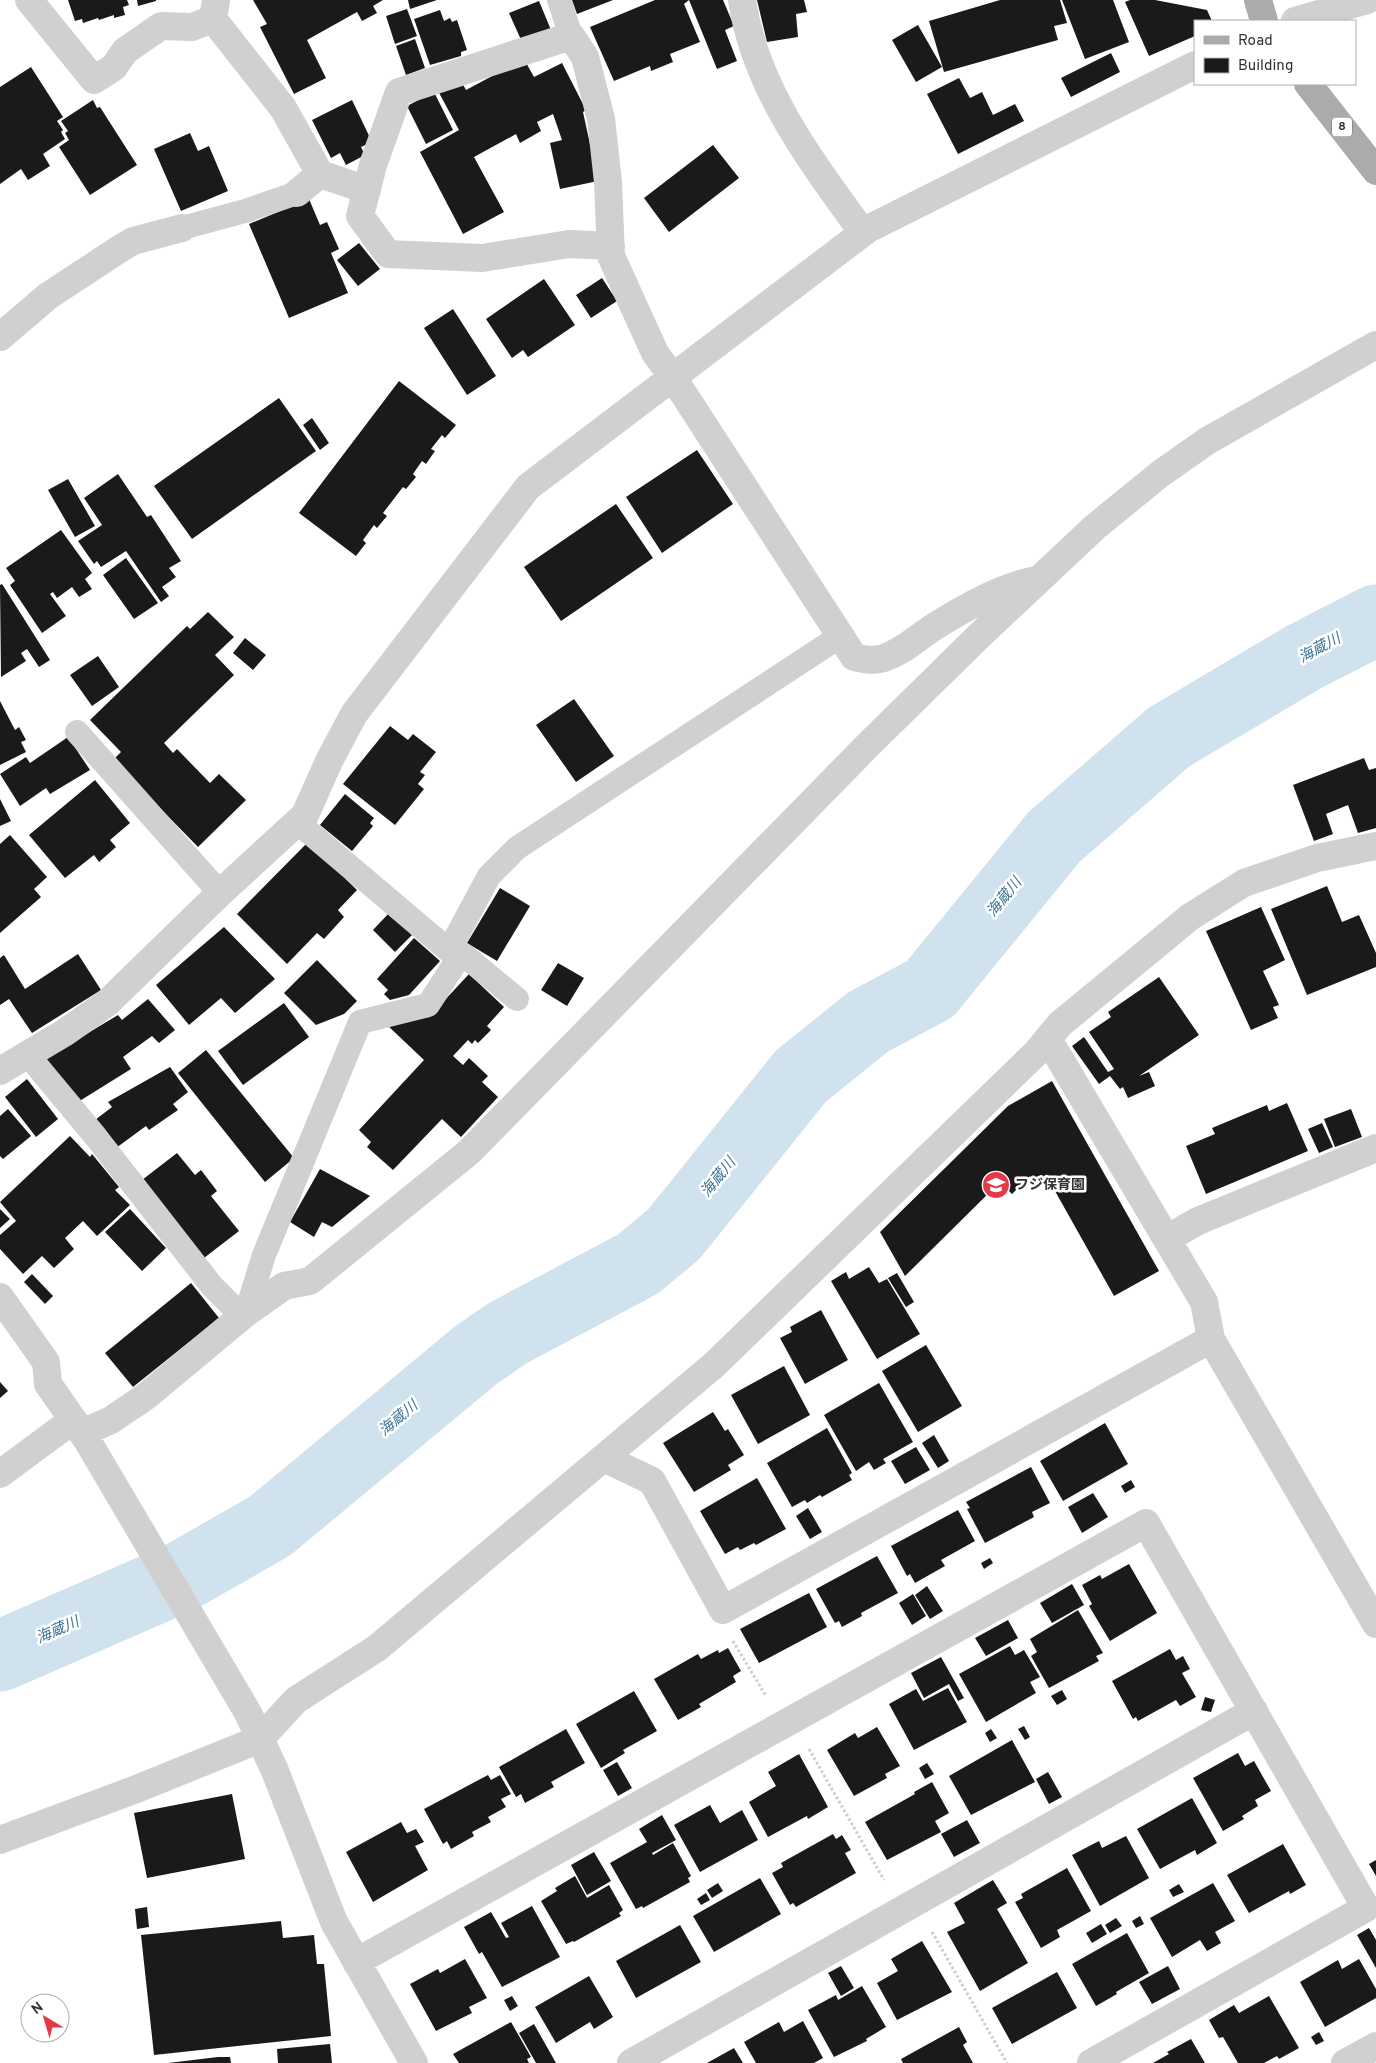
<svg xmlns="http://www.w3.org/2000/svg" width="1376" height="2063" font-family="Overpass,'Noto Sans JP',sans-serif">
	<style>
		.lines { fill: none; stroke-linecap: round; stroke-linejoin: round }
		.river { stroke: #cfe2ee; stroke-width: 71 }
		.building { fill: #1a1a1a }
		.path { stroke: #cdcdcd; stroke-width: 3; stroke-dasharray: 2.5 2.5; stroke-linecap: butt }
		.service { stroke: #d0d0d0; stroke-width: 24 }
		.minor { stroke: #d0d0d0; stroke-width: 28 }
		.primary { stroke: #ababab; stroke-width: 28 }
		.labels { text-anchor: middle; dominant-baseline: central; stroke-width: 5; stroke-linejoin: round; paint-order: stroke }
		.shield { fill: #fff; stroke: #707070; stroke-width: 1 }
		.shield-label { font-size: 12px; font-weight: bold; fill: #333 }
		.poi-label { font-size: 14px; font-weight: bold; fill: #333; stroke: #fff; text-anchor: start }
		.water-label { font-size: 15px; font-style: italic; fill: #3f7597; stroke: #fff }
	</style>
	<rect width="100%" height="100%" fill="#fff"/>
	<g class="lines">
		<!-- river -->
		<path class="river" d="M0 1656 179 1578 270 1526 476 1355 508 1333 638 1264 674 1234 801 1076 868 1022 930 989 1054 837 1169 737 1304 657 1376 620"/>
	</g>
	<!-- building -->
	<path class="building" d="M68 0H127L129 5 123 7 125 15 114 18V15L99 20 98 18 83 23 82 19 75 21Z
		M137 0H156V1L138 6Z
		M253 0H383L373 6 377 13 362 21 357 12 307 40 326 78 294 94 260 27 267 24Z
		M408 0H437L410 9Z
		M572 0H613L577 14Z
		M655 0H689L684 4 700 42 670 54 673 62 651 71 650 66 614 81 590 27Z
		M689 0H723L734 26 725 30 737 61 717 69Z
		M757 0H804L807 12 796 14 798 37 767 42Z
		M1000 0H1060L1067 23 1054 26 1058 40 944 72 929 21Z
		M1062 0H1113L1129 42 1085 59Z
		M1130 0H1155L1207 10 1212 21H1195V36L1149 56 1125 2Z
		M539 1 551 30 522 42 509 13Z
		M407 9 417 36 395 44 386 16Z
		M440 10 444 21 450 18 452 22 457 20 467 50 461 52V56L430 65 414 19Z
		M918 25 942 67 916 82 892 40Z
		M415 39 425 68 406 75 396 46Z
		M1111 53 1120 72 1071 97 1061 78Z
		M524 59 534 77 562 63 586 110 583 112 598 181 560 189 550 143 562 140 553 114 537 122 541 131 520 143 516 134 474 157 504 212 463 234 420 152 459 130 437 89 461 81 466 90Z
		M31 67 63 117 57 121 63 130 61 132 65 139 43 154 50 166 28 180 21 169 0 184V87Z
		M959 78 970 98 982 92 993 115 1015 104 1024 121 958 154 927 94Z
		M434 92 453 130 426 144 407 106Z
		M93 100 97 108 100 107 137 165 90 195 59 147 69 140 65 133 68 131 61 121Z
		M352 100 372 142 361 147 365 155 346 165 340 153 331 158 312 120Z
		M190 133 198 151 209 146 228 191 181 211 154 149Z
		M713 145 739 178 669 232 644 198Z
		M309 199 320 225 327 222 339 249 331 253 348 293 289 318 249 224Z
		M359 243 380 269 358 286 337 260Z
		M602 278 617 301 591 318 576 295Z
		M544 279 575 325 528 357 523 350 512 358 486 319Z
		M453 309 496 376 467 395 424 328Z
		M399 381 456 425 445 438 442 435 431 449 435 451 426 464 422 461 413 474 416 477 406 489 403 487 383 513 387 516 377 528 374 525 363 540 366 543 356 556 299 513Z
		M279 398 316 451 192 539 154 486Z
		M312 418 329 443 320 450 303 425Z
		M697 450 733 504 662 553 626 497Z
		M118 474 147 517 151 515 181 561 169 568 176 577 162 587 169 596 161 602 126 551 101 567 97 561 94 564 78 541 102 525 84 498Z
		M68 479 95 526 75 537 48 490Z
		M616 504 653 558 561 621 524 567Z
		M61 530 92 573 85 579 92 589 79 597 72 587 57 598 53 592 50 594 66 616 42 633 10 585 15 581 6 568Z
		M126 558 158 603 134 619 103 575Z
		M2 584 50 660 39 667 27 649 21 653 26 661 1 677 0 585Z
		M208 612 234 637 215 655 234 675 164 743 173 753 177 749 210 783 219 774 246 800 198 847 113 760 121 752 90 720 187 626 190 629Z
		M245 638 266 655 253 670 233 653Z
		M98 656 119 687 92 706 70 675Z
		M574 699 614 756 576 782 536 725Z
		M0 701 15 730 19 727 26 740 21 742 26 752 0 765Z
		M390 726 408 740 413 734 436 752 420 772 425 775 418 784 424 789 395 825 343 784Z
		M68 737 90 770 50 794 46 788 20 806 0 774 26 757 30 763Z
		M1364 758 1369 770 1376 768V828L1358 833 1348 805 1326 814 1333 834 1314 841 1293 785Z
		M95 780 130 823 110 840 116 847 99 862 94 855 65 878 29 835Z
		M345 794 374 818 370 823 373 826 352 851 320 825Z
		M0 799 11 821 0 826Z
		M10 835 47 877 34 889 41 897 0 933V844Z
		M308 842 357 890 338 910 344 917 324 939 317 933 287 964 237 914Z
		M1327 886 1342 922 1359 915 1376 953V967L1307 995 1271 909Z
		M500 888 530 906 497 961 467 943Z
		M1261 907 1285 960 1263 971 1279 1005 1273 1007 1278 1018 1251 1030 1206 931Z
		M389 913 412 935 395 952 373 930Z
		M224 927 275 979 235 1013 221 998 189 1025 156 985Z
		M414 938 440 961 409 995 390 1000 384 994 388 990 377 979Z
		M78 954 101 990 32 1033 9 999 0 1005V958L4 955 25 989Z
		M317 960 357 1001 344 1014 316 1025 284 993Z
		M558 963 584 978 567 1006 541 990Z
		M469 974 504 1007 487 1026 491 1030 478 1043 475 1040 472 1044 468 1040 453 1056 463 1065 469 1058 488 1076 482 1082 498 1097 461 1137 442 1119 393 1170 367 1147 371 1142 359 1130 424 1060 386 1024 429 1017Z
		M1159 977 1199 1035 1139 1076 1149 1072 1155 1086 1128 1098 1123 1087 1120 1089 1110 1076 1099 1084 1072 1046 1084 1037 1108 1072 1114 1069 1089 1032 1111 1017 1108 1012Z
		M148 999 175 1030 159 1043 152 1036 123 1057 131 1069 78 1102 43 1060 118 1015 122 1020Z
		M284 1003 309 1037 243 1085 218 1051Z
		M206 1050 294 1158 265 1182 178 1073Z
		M170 1067 188 1092 173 1104 178 1110 149 1130 146 1126 116 1148 95 1120 112 1107 108 1102Z
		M27 1079 58 1119 36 1137 5 1097Z
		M1052 1081 1159 1271 1114 1296 1046 1175 1033 1182 1030 1176 1012 1194 1000 1182 905 1276 880 1232 1008 1106Z
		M1287 1103 1308 1151 1206 1194 1186 1146 1215 1134 1212 1128 1267 1105 1269 1111Z
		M8 1109 31 1136 3 1159 0 1156V1116Z
		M1351 1109 1362 1137 1335 1147 1324 1119Z
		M1322 1123 1333 1147 1319 1153 1308 1129Z
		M70 1136 90 1157 92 1154 119 1187 115 1190 130 1205 97 1236 83 1221 65 1238 74 1249 54 1268 42 1256 23 1274 0 1249V1235L16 1221 0 1202Z
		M177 1153 195 1175 201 1170 217 1191 211 1196 239 1231 204 1258 142 1180Z
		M320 1169 370 1196 332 1227 322 1222 314 1237 290 1222Z
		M0 1209 10 1219 0 1228Z
		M130 1209 166 1248 142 1271 105 1232Z
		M869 1267 879 1283 887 1279 920 1334 877 1359 831 1281 846 1272 849 1279Z
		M897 1273 914 1302 906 1307 888 1278Z
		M32 1274 53 1296 45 1304 24 1282Z
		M191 1283 219 1318 133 1387 105 1353Z
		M821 1310 848 1360 805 1384 780 1338 792 1332 790 1327Z
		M926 1345 962 1406 918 1432 882 1371Z
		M784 1366 810 1415 758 1444 731 1395Z
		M0 1382 8 1391 0 1398Z
		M879 1383 913 1442 883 1459 886 1463 874 1470 869 1462 856 1471 824 1415Z
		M713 1412 725 1431 728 1429 744 1455 728 1465 731 1470 694 1492 663 1443Z
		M1105 1423 1128 1464 1063 1501 1040 1461Z
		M827 1428 852 1473 849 1475 852 1480 822 1497 820 1495 807 1503 805 1500 792 1507 767 1463Z
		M934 1435 949 1461 938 1468 922 1443Z
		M916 1447 930 1470 905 1484 891 1461Z
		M1031 1467 1050 1503 1032 1512 1034 1517 985 1543 967 1509 970 1508 966 1502Z
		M757 1478 786 1529 756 1545 754 1543 740 1550 738 1547 725 1554 700 1511Z
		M1131 1480 1135 1487 1125 1493 1121 1486Z
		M1093 1493 1108 1517 1082 1533 1068 1507Z
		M808 1508 822 1532 810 1539 796 1516Z
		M958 1510 975 1541 941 1560 945 1566 915 1583 910 1574 907 1576 891 1546Z
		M877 1556 898 1593 861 1613 862 1616 842 1627 839 1621 835 1623 816 1589Z
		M990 1558 993 1563 984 1569 981 1563Z
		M1129 1564 1157 1613 1110 1641 1089 1606 1092 1604 1082 1585 1100 1575 1102 1579Z
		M1072 1584 1084 1605 1052 1623 1040 1603Z
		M927 1586 943 1611 930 1619 915 1595Z
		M809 1593 827 1627 759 1663 740 1629Z
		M913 1594 926 1616 912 1625 899 1603Z
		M1078 1610 1103 1653 1096 1656 1099 1661 1049 1688 1031 1656 1037 1652 1030 1639Z
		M1008 1620 1018 1638 986 1656 975 1638Z
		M1010 1646 1015 1655 1024 1650 1040 1677 1030 1682 1036 1693 986 1722 959 1674Z
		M728 1648 741 1671 733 1676 736 1682 699 1704 701 1707 678 1720 654 1679 698 1654 701 1659 718 1650 719 1653Z
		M1170 1649 1176 1660 1183 1656 1190 1669 1182 1673 1196 1697 1180 1706 1176 1700 1138 1721 1136 1717 1133 1719 1112 1681Z
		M941 1657 964 1698 958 1701 949 1684 924 1698 911 1673Z
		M948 1688 967 1722 914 1750 889 1704 916 1689 923 1701Z
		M1062 1690 1067 1699 1057 1705 1051 1696Z
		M634 1691 657 1731 623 1750 625 1753 601 1768 576 1724Z
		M1205 1697 1215 1700 1211 1712 1201 1710Z
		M1024 1726 1030 1737 1025 1740 1018 1729Z
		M877 1727 900 1766 885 1774 887 1778 854 1796 827 1750 855 1733 858 1738Z
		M566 1729 585 1763 551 1782 554 1787 525 1803 521 1794 516 1797 499 1767Z
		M991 1729 997 1738 990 1742 985 1733Z
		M1012 1740 1035 1782 971 1815 949 1776Z
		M1238 1753 1245 1766 1254 1761 1271 1791 1255 1800 1258 1806 1242 1816 1244 1819 1223 1831 1193 1778Z
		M799 1754 828 1807 808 1819 807 1816 768 1837 749 1802 776 1786 768 1772Z
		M617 1762 632 1788 618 1796 603 1770Z
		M927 1763 934 1774 925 1779 919 1768Z
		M1048 1772 1062 1797 1049 1804 1036 1779Z
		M488 1775 491 1780 500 1775 511 1794 501 1799 506 1807 488 1817 491 1822 472 1832 474 1836 451 1849 447 1841 443 1844 424 1809Z
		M932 1782 949 1813 935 1821 941 1832 887 1860 865 1822 915 1794 914 1792Z
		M232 1794 245 1859 147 1878 134 1813Z
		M1192 1798 1217 1843 1197 1855 1195 1850 1160 1869 1137 1829Z
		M710 1805 720 1823 742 1810 758 1840 700 1872 674 1825Z
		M662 1815 676 1840 652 1853 653 1855 673 1843 691 1876 688 1878 690 1882 643 1908 642 1906 636 1909 610 1863 647 1842 639 1829Z
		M967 1820 980 1843 954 1857 941 1834Z
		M401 1822 407 1833 416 1829 424 1842 415 1846 428 1870 373 1902 346 1852Z
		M833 1834 836 1839 842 1835 851 1850 845 1853 856 1873 796 1907 793 1903 790 1905 772 1873 783 1867 781 1863Z
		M1126 1836 1149 1878 1100 1906 1072 1855 1099 1841 1102 1848Z
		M1283 1844 1306 1885 1290 1894 1289 1891 1249 1913 1227 1875Z
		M594 1852 611 1881 587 1895 571 1865Z
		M1376 1860V1876L1369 1864Z
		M1067 1868 1091 1911 1057 1930 1060 1937 1041 1948 1015 1902 1023 1898 1021 1894Z
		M575 1876 587 1898 609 1885 623 1910 619 1913 621 1916 574 1942 573 1941 566 1944 541 1901 557 1891 555 1888Z
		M760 1878 781 1914 714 1952 693 1916Z
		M993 1880 1007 1903 997 1909 1028 1963 980 1991 947 1932 965 1923 954 1903Z
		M718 1883 723 1891 712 1898 707 1890Z
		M1213 1883 1235 1921 1215 1932 1221 1943 1207 1951 1200 1940 1172 1957 1150 1918Z
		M1179 1884 1184 1892 1173 1897 1169 1890Z
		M706 1893 710 1900 701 1905 697 1899Z
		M532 1906 560 1957 502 1987 482 1952 479 1954 464 1927 491 1912 506 1938 509 1937 501 1923Z
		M147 1907 149 1927 137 1929 135 1909Z
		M1140 1916 1144 1924 1136 1928 1132 1921Z
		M1116 1918 1122 1926 1110 1933 1105 1925Z
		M281 1921 283 1938 314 1935 317 1964H324L331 2036 154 2055 141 1935Z
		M1101 1924 1107 1934 1092 1943 1086 1933Z
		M680 1925 701 1962 636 1998 616 1961Z
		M1369 1928 1376 1940V1968L1357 1935Z
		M1127 1933 1149 1973 1116 1992 1117 1994 1096 2006 1072 1964Z
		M922 1941 952 1992 897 2020 877 1983 898 1971 891 1959Z
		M465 1959 487 1998 469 2007 472 2013 436 2031 410 1984 438 1969 440 1973Z
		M1359 1959 1376 1989V1998L1325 2027 1300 1982 1338 1960 1342 1969Z
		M841 1966 854 1988 841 1996 828 1973Z
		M1168 1966 1180 1989 1152 2004 1139 1982Z
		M1057 1972 1077 2008 1012 2044 992 2008Z
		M589 1976 613 2017 594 2029 590 2022 556 2043 535 2007Z
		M862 1986 886 2027 866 2039 867 2041 834 2057 808 2010 836 1995 838 2000Z
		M512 1996 518 2006 510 2011 504 2000Z
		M1269 1996 1299 2048 1279 2059 1277 2056 1264 2063H1238L1223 2037 1219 2038 1209 2020 1234 2005 1239 2013Z
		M803 2021 823 2058 814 2063H756L744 2042 779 2022 784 2032Z
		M511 2022 531 2057 527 2059 529 2063H459L453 2054Z
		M534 2024 556 2063H536L519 2033Z
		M959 2027 967 2042 963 2045 973 2063H903L901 2059Z
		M1319 2032 1324 2041 1316 2045 1311 2037Z
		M1191 2039 1205 2063H1153L1169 2054 1167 2052Z
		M330 2044 332 2063H278L277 2049Z
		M734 2048 743 2063H707Z
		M218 2057H230L231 2063H168Z"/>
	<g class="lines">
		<!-- path -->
		<path class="path" d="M733 1641 766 1696
			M809 1749 884 1880
			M932 1932 1007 2063"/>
		<!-- service -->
		<path class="service" d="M559 0 571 36
			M182 228 245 211 297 193
			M77 732 220 893
			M297 822 447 949 465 956 517 999
			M27 1054 96 1137 212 1286 234 1308 246 1313 264 1255 360 1022 428 1005 454 965V941L489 876 517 848 842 635"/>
		<!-- minor -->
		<path class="minor" d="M29 0 94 80 114 67 125 51 161 26 192 27 213 19
			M216 0 213 19 283 108 320 174
			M742 0C755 89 812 162 863 233
			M1295 21 1367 0
			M297 193 320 174 367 190
			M611 246 569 244 482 258 388 254 360 216 373 165 399 92 571 36 585 57 601 119 608 182 611 256 655 353 672 376 854 657C866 660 873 661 884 658 905 651 919 636 937 625 966 607 998 589 1031 581
			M0 337 48 296 118 250 133 241 182 228
			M1048 1039 1204 1302 1211 1339 1376 1624
			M0 1071 64 1033 107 1003 220 893 305 815 329 761 354 714 528 487 868 229 1195 65
			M1168 1238 1198 1221 1376 1148
			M0 1297 46 1362 48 1384 87 1440 248 1713 275 1771 334 1922 414 2063
			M82 1433 111 1420 145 1397 246 1313 284 1286 310 1281 469 1152 869 744 978 637 1095 527 1160 474 1207 441 1376 345
			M604 1458 652 1481 723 1610 1211 1339
			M0 1474 73 1420
			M0 1840 134 1790 260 1739 296 1700 377 1648 714 1365 1037 1052 1060 1024 1190 917 1244 883 1317 858 1376 846
			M356 1962 1146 1523 1366 1908 1091 2063
			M631 2063 1254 1711
			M1345 2063 1376 2046"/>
		<!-- primary -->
		<path class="primary" d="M1258 0 1264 21
			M1308 84 1376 171"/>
	</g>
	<!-- icons -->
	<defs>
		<g id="school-disc" transform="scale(1.4375)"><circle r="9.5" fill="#e63946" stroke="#fff"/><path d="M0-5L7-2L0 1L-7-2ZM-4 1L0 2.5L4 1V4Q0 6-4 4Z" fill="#fff"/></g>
	</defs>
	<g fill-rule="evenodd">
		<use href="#school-disc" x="996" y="1185"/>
	</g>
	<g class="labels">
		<!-- shield labels -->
		<rect class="shield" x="1332" y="117.5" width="20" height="19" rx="4"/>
		<g class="shield-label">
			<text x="1342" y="127">8</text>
		</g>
		<!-- poi labels -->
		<g class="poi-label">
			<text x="1015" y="1185">フジ保育園</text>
		</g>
		<!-- water labels -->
		<g class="water-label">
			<text transform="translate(1320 649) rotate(-28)">海蔵川</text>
			<text transform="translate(1005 898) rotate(-51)">海蔵川</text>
			<text transform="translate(719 1178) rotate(-51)">海蔵川</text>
			<text transform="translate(399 1419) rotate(-40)">海蔵川</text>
			<text transform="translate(58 1631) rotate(-24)">海蔵川</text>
		</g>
	</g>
	<!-- legend -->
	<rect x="1194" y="20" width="162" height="65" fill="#ffffff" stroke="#adadad"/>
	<rect x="1204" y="36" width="25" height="8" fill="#ababab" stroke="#adadad"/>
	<text x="1238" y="45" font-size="15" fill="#333333">Road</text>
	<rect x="1204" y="58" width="25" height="15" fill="#1a1a1a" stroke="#adadad"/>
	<text x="1238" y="70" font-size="15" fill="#333333">Building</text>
	<!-- north arrow -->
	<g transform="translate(45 2018) rotate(322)"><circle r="24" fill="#ffffff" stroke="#adadad"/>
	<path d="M0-4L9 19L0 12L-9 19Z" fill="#e63946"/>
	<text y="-8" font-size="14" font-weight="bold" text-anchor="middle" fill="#333333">N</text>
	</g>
</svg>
